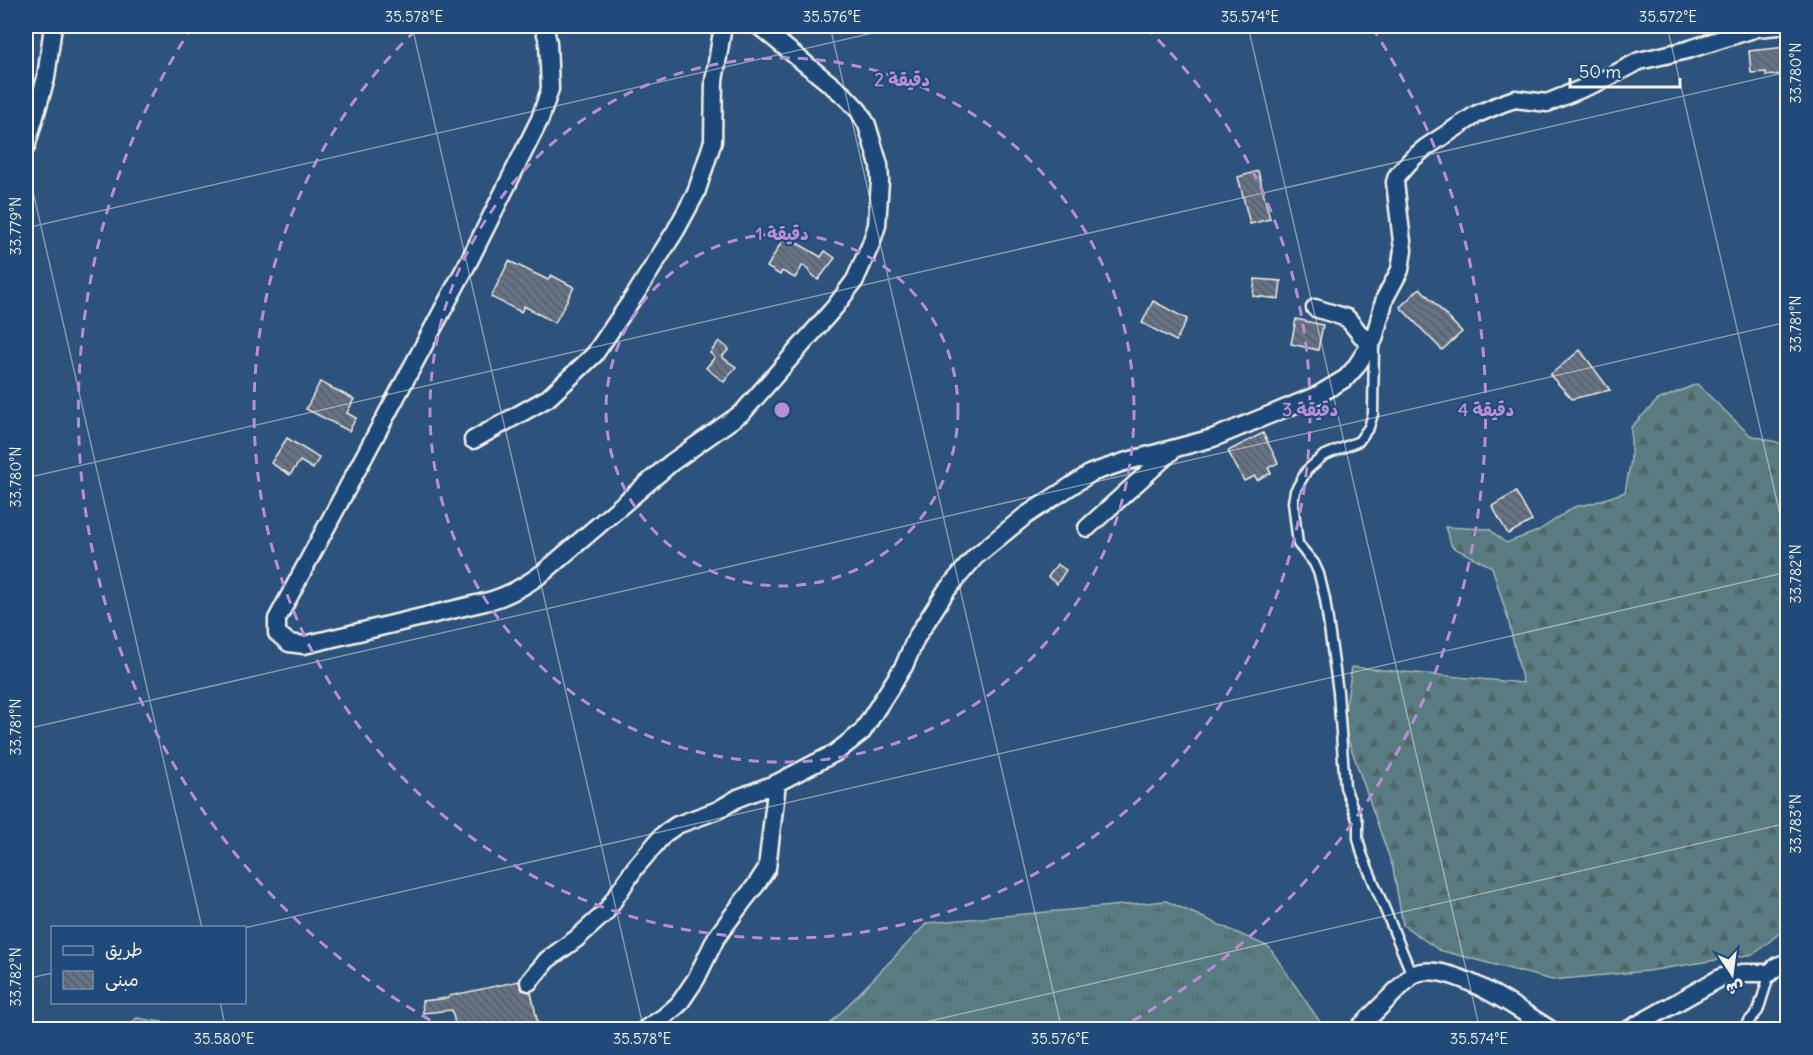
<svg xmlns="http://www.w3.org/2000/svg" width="1813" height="1055" font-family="Delius,'Playpen Sans Arabic',sans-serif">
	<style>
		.grass { fill: url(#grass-tufts); stroke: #a6b6b4; stroke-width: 1.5 }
		.forest { fill: url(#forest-firs); stroke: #a6b6b4; stroke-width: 1.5 }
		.building { fill: url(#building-back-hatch); stroke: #f4f1e8; stroke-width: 1.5 }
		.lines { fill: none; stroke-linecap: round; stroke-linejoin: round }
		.lane-casing { stroke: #f4f1e8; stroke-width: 13 }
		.street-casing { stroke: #f4f1e8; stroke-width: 21 }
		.lane { stroke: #1f4a7a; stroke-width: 8 }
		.street { stroke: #1f4a7a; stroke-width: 16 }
		.ticks { fill: none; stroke: #f4f1e8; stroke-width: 1.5; stroke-opacity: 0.45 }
		.ring { fill: none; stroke: #b88ed4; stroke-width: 3; stroke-dasharray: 10 8 }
		.centre { fill: #b88ed4; stroke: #1f4a7a; stroke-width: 3 }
		.ring-label { font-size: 18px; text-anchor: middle; font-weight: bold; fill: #b88ed4; stroke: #1f4a7a; stroke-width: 4.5; stroke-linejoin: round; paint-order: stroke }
		.neatline { fill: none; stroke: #f4f1e8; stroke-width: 2 }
		.ticks-label { font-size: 15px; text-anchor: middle; fill: #f4f1e8 }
	</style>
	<defs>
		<pattern id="grass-tufts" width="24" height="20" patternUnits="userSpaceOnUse" patternTransform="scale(1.5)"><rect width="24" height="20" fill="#587c81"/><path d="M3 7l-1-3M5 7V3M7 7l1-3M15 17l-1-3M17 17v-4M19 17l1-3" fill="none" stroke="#516566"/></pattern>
		<pattern id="forest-firs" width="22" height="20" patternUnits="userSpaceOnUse" patternTransform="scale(1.5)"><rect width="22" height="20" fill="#587c81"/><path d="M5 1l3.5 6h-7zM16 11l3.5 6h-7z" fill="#516566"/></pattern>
		<pattern id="building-back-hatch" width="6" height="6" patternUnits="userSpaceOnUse" patternTransform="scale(1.5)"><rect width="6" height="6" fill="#667285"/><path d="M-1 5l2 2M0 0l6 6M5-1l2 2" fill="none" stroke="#585d66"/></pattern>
	</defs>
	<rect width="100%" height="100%" fill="#2d527c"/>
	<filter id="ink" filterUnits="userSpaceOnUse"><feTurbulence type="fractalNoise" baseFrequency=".0167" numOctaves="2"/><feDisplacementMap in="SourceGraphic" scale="12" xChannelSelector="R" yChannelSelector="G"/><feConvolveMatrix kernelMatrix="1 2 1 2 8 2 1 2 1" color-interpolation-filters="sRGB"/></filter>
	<g filter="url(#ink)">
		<!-- grass -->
		<path class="grass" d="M1166 901 1269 947 1320 1022 1308 1030 825 1029 927 923Z
			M137 1018 205 1029H123Z"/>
		<!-- forest -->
		<path class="forest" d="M1697 384 1750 435 1787 445V927L1754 954 1648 971 1552 980 1439 950 1403 925 1393 868 1343 725 1352 667 1523 683 1508 619 1492 567 1452 547 1445 527 1489 529 1506 543 1538 531 1574 507 1593 503 1625 492 1631 460V427L1658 400Z"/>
		<!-- building -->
		<path class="building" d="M1788 47V68L1783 69V74L1766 76V72L1751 73 1749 51Z
			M1258 171 1270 219 1250 224 1238 177Z
			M785 236 821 257 825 251 835 258 818 280 803 265 795 278 782 271 780 275 767 267Z
			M509 261 548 280 551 275 574 287 555 323 524 306 521 312 491 297Z
			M1255 279 1281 281 1279 299 1253 296Z
			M1420 288 1462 332 1442 350 1400 307Z
			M1153 301 1187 319 1176 341 1142 323Z
			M1296 319 1323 325 1318 350 1291 344Z
			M719 341 729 349 722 357 736 367 724 382 706 368 715 357 710 353Z
			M1580 350 1610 390 1572 399 1550 375Z
			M320 382 354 399 347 413 356 418 349 431 306 409Z
			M1263 433 1278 463 1268 468 1271 473 1257 480 1255 476 1244 481 1228 451Z
			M287 438 319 458 313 469 300 461 290 475 271 463Z
			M1516 492 1532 521 1508 534 1492 506Z
			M1057 564 1066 570 1057 584 1048 577Z
			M519 981 522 990 531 992 539 1029H456L452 1010 423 1013 422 1001 449 998V996Z"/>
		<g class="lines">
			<!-- lane casing -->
			<g class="lane-casing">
				<path id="lane" d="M1374 343 1373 414 1369 427 1359 441 1323 456 1307 470 1295 491 1293 502 1298 544 1314 563 1319 574 1325 599 1338 692 1345 787 1358 822V838L1362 854 1412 975
					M1741 1030 1758 1011 1770 973"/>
			</g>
			<!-- street casing -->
			<g class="street-casing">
				<path id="street" d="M544 26 548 42 550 89 540 119 469 261 277 619V633L289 643 304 645 485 602C508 596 525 586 544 572L671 463 743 412 835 307 855 280 871 244 877 225 880 181 879 165 867 125 859 111 846 97 759 26
					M26 147 46 78 53 26
					M1315 308 1347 318 1370 346
					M473 440 548 398 594 355 635 295 676 230 696 193 713 141 714 81 723 26
					M1087 528 1173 450
					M529 982 547 960 576 939 605 913 635 868 664 834 677 825 718 810 738 798 777 783
					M644 1030 664 1017 679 1004 696 979 716 938 744 900 756 885 767 868 777 783 835 753 862 732 904 666 916 638 946 591 975 557 1025 516 1091 473 1124 462 1213 438 1318 395 1346 378 1355 368 1374 339 1385 298 1400 270 1403 250 1395 182 1397 176 1412 159 1425 148 1477 114 1503 103 1515 99 1547 103 1603 80 1639 61 1687 50 1757 28 1778 26
					M1357 1030 1412 975C1446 957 1521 1011 1551 1030
					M1628 1030 1722 977 1742 973H1770L1777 966 1788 962"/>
			</g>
			<!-- lane -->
			<use href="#lane" class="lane"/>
			<!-- street -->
			<use href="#street" class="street"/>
		</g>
	</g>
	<!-- ticks -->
	<path class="ticks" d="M412 26 644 1030M830 26 1062 1030M1248 26 1480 1030M1667 26 1788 549M26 161 202 928M26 228 903 26M26 478 1788 72M26 729 1788 322M244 928 1788 572M26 979 52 973M220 1002 226 1030M891 1030 1788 823"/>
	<!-- distance rings -->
	<g class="ring">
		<circle cx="782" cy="410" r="176"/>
		<circle cx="782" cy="410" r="352"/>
		<path d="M1145 27A528 528 0 1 1 419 27"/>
		<path d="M446 1029A704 704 0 0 1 192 27M1372 27A704 704 0 0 1 1118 1029"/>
	</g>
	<circle cx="782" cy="410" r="9" class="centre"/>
	<g class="ring-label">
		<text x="902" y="86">2 دقيقة</text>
		<text x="782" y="240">1 دقيقة</text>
		<text x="1310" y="416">3 دقيقة</text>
		<text x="1486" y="416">4 دقيقة</text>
	</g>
	<!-- margin -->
	<rect width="1813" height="1055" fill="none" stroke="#1f4a7a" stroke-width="66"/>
	<!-- legend -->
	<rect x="51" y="926" width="195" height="78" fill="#1f4a7a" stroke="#748da6" stroke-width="1.5"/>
	<rect x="63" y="946" width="30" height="9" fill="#1f4a7a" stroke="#748da6" stroke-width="1.5"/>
	<text x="105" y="956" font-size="18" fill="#f4f1e8">طريق</text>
	<rect x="63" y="971" width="30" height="18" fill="url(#building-back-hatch)" stroke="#748da6" stroke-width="1.5"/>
	<text x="105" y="986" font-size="18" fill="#f4f1e8">مبنى</text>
	<!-- north arrow -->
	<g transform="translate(1732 974) rotate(167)" stroke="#1f4a7a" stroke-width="4.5" paint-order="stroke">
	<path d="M0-4.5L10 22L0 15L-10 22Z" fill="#f4f1e8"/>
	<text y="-9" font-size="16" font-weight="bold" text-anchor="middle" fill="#f4f1e8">ش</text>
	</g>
	<!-- scale -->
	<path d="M1570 78v9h110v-9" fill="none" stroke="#f4f1e8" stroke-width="3"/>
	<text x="1579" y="78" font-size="18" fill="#f4f1e8" stroke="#1f4a7a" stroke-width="4.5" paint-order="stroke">50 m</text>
	<rect x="33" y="33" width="1747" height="989" class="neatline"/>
	<g class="ticks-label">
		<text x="414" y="22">35.578°E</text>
		<text x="832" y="22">35.576°E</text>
		<text x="1250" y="22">35.574°E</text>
		<text x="1668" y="22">35.572°E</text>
		<text transform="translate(1796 73) rotate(-90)" y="5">33.780°N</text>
		<text transform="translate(16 226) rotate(-90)" y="5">33.779°N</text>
		<text transform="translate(1796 324) rotate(-90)" y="5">33.781°N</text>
		<text transform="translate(16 477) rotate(-90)" y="5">33.780°N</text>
		<text transform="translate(1796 574) rotate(-90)" y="5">33.782°N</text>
		<text transform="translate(16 727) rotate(-90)" y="5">33.781°N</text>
		<text transform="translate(1796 824) rotate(-90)" y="5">33.783°N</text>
		<text transform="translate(16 977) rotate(-90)" y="5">33.782°N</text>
		<text x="224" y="1044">35.580°E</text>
		<text x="642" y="1044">35.578°E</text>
		<text x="1060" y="1044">35.576°E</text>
		<text x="1479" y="1044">35.574°E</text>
	</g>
</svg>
